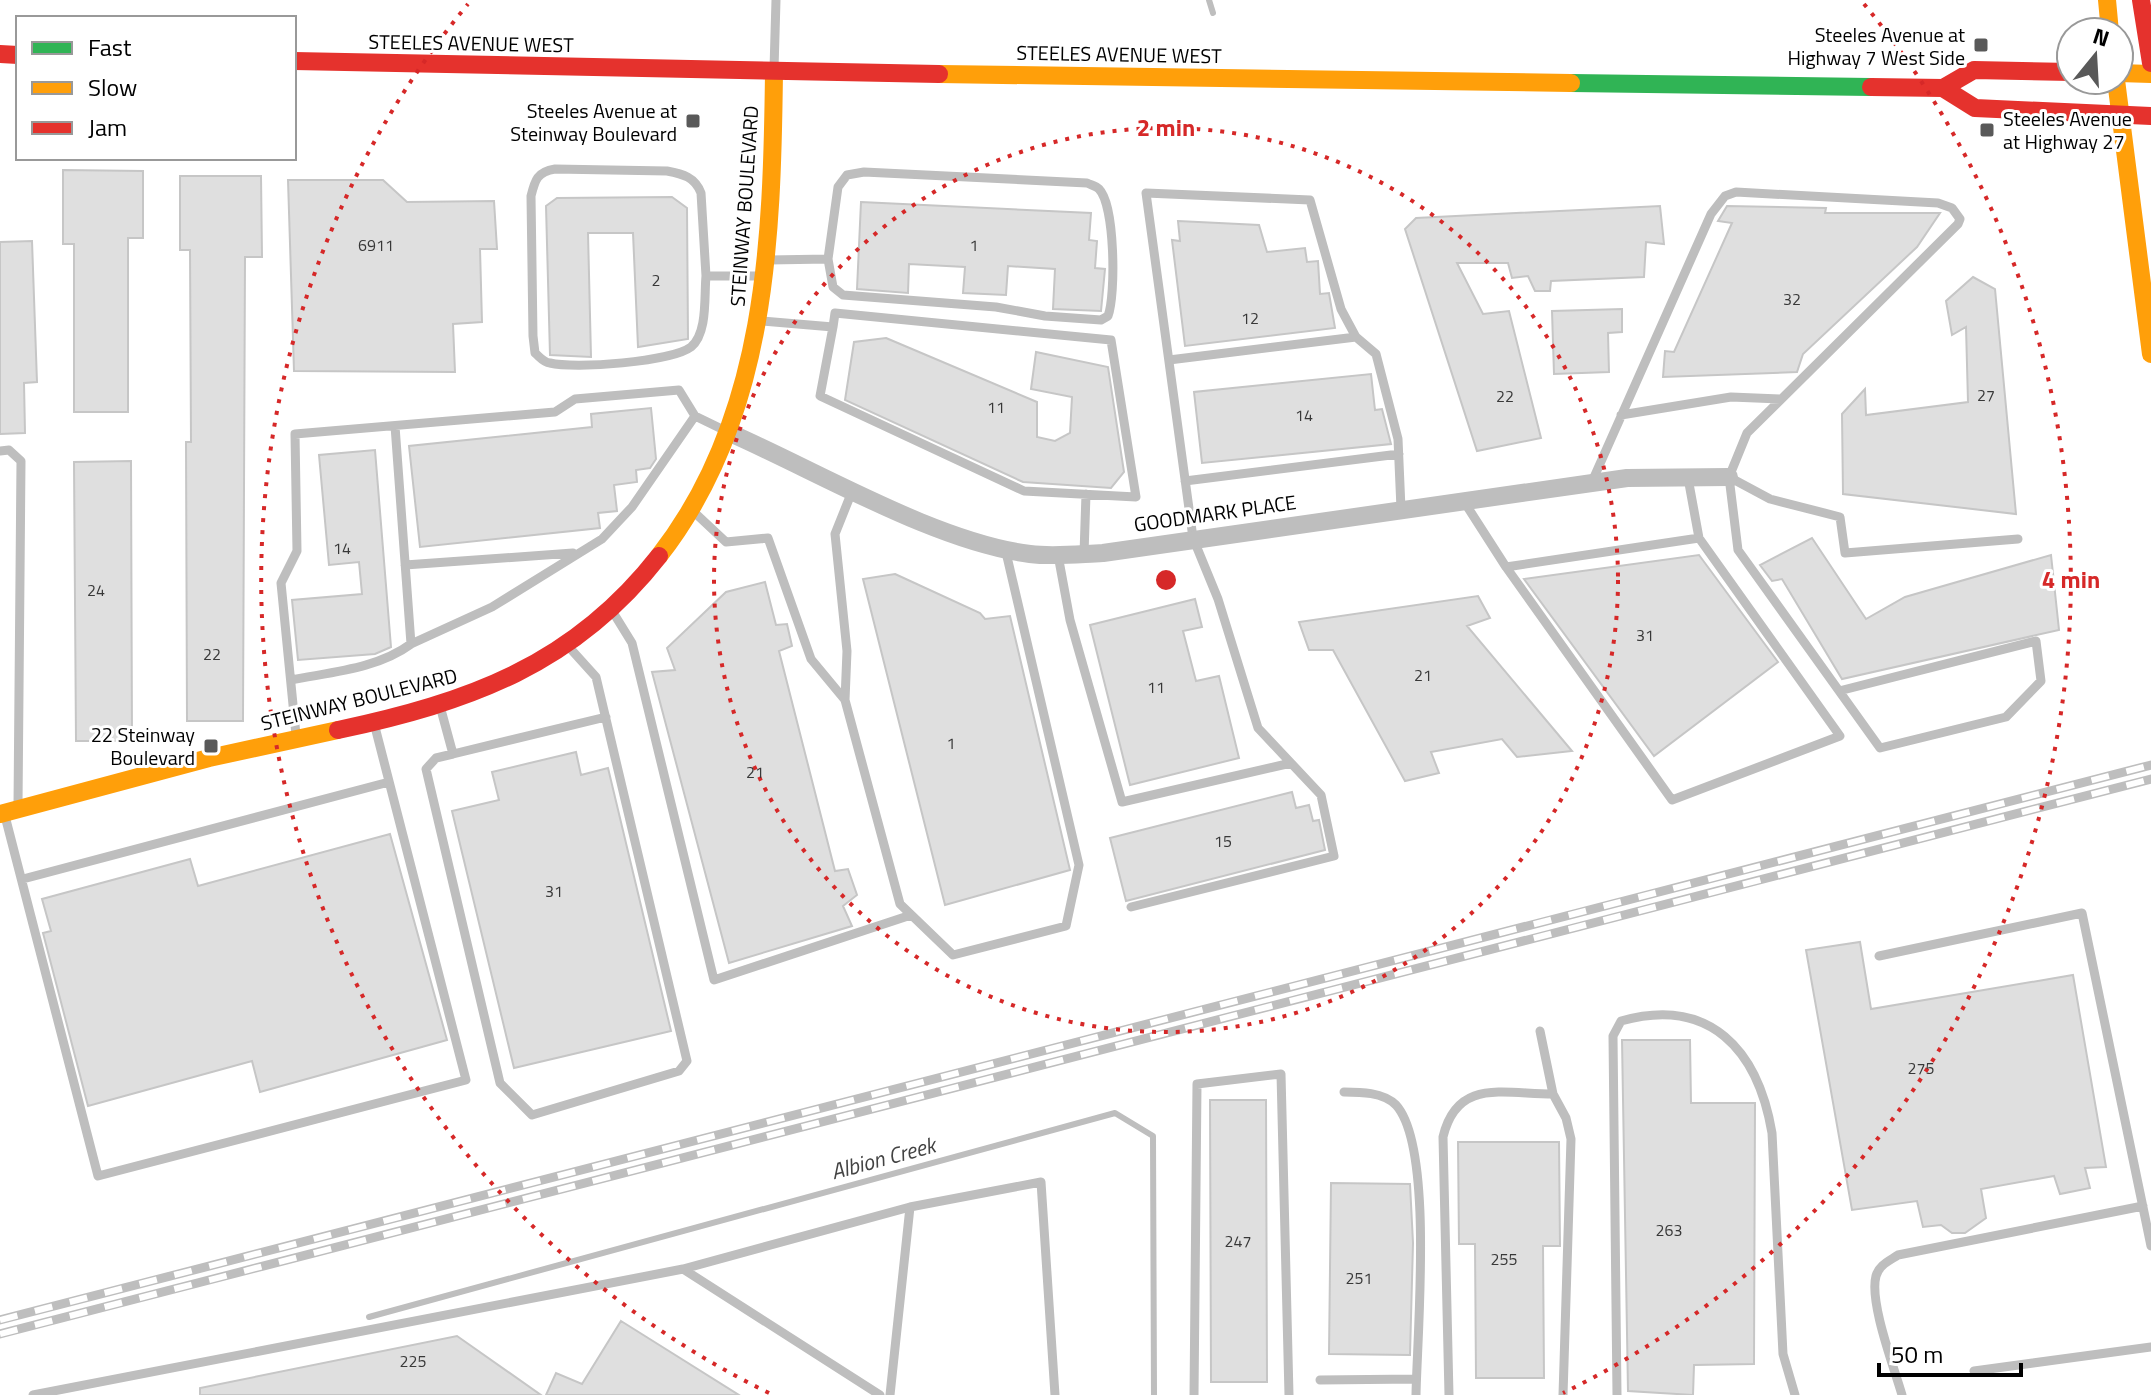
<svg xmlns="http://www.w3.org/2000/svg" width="2151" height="1395" font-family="'Titillium Web',sans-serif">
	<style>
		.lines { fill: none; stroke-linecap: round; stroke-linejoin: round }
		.stream { stroke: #bebebe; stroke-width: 6 }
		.building { fill: #dfdfdf; stroke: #c6c6c6; stroke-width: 2 }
		.lane { stroke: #bebebe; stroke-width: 9 }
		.street { stroke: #bebebe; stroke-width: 18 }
		.fast { stroke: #30b455; stroke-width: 18 }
		.slow { stroke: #ff9f0a; stroke-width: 18 }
		.jam { stroke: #e5322d; stroke-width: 18 }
		.rail-casing { stroke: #bebebe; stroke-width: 9 }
		.rail { stroke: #fff; stroke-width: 6; stroke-dasharray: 18; stroke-linecap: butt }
		.ring { fill: none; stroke: #d62828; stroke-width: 4; stroke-dasharray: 4 8 }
		.poi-dot { fill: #595959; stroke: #fff; stroke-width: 3 }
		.labels { text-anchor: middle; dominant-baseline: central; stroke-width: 6; stroke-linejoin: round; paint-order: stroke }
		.number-label { font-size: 16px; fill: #383838 }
		.poi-label { font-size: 20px; fill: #000; stroke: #fff; text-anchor: end }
		.street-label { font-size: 20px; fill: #000; stroke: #fff }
		.water-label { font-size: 22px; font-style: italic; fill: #434343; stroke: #fff }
		.centre { fill: #d62828; stroke: #fff; stroke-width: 4 }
		.ring-label { font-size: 24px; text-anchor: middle; font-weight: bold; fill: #d62828; stroke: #fff; stroke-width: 6; stroke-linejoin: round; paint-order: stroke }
	</style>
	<rect width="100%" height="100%" fill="#fff"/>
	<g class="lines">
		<!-- stream -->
		<path class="stream" d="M1209 0 1213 13
			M369 1317 1115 1113 1153 1136 1154 1395"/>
	</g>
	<!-- building -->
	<path class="building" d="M63 170 143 171V238H128V412H74V244H63Z
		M180 176H261L262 257H245L243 721H187L186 442H191L190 250H180Z
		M288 180H383L407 202 494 201 497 249H480L482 322 453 324 455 372 294 371Z
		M672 197 687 208 688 339 638 347 633 233H588L591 357 550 355 546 206 557 198Z
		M861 202 1091 213 1089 240 1097 241 1095 268 1105 269 1101 311 1053 309 1055 269 1008 266 1006 295 963 293 965 267 909 264 908 293 857 289Z
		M1660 206 1664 244 1646 242 1644 277 1551 281 1550 291H1535L1528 276 1512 278 1508 263H1457L1483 314 1509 311 1541 438 1477 451 1405 229 1416 218Z
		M1727 206 1826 208 1825 213H1940L1917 247 1803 354 1797 372 1663 377 1665 351 1674 352 1732 223 1718 221Z
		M1178 221 1259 225 1267 252 1305 248 1307 262 1318 261 1320 294 1329 293 1335 328 1185 346 1172 240 1180 241Z
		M32 241 37 382 24 383 25 433 0 434V242Z
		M1973 277 1995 289 2016 514 1843 494 1842 414 1865 389 1866 415 1968 402 1966 327 1952 335 1946 301Z
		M1622 309V332L1608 333 1609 372 1554 374 1552 311Z
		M886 338 1037 402V437L1055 441 1070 433 1072 397 1031 389 1036 352 1108 367 1124 472 1111 488 1023 482 845 400 854 342Z
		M1371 374 1375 410 1382 409 1391 444 1202 463 1194 392Z
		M651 408 656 459 650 468 636 470 637 482 614 485 617 511 598 513 600 528 420 547 409 446 592 427 591 414Z
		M375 450 391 647 375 654 298 660 292 600 362 594 359 562 329 565 319 455Z
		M131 461 132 741H76L74 462Z
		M1812 538 1866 619 1905 597 2051 555 2059 630 1842 679 1782 579 1772 581 1760 565Z
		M1699 555 1778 662 1654 756 1524 579Z
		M895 574 980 613 985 619 1010 616 1070 870 945 905 863 579Z
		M765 582 776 625 787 624 792 646 779 651 835 871 848 869 857 895 843 906 852 926 729 963 652 672 675 670 667 648 726 592Z
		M1478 596 1490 618 1467 626 1572 751 1517 757 1502 739 1431 752 1439 773 1405 781 1333 650H1309L1299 622Z
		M1195 599 1202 627 1183 631 1196 681 1219 676 1239 758 1130 785 1090 625Z
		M576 752 581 775 608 768 671 1031 514 1068 452 811 499 800 492 772Z
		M1292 792 1296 808 1309 805 1313 821 1319 820 1325 850 1126 901 1110 838Z
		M390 834 447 1040 260 1092 252 1061 88 1106 43 933 51 931 42 899 190 859 198 886Z
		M1860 942 1871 1009 2073 975 2106 1167 2085 1168 2090 1188 2060 1194 2054 1176 1981 1189 1986 1218 1965 1233H1952L1941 1225 1923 1227 1917 1201 1852 1210 1806 950Z
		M1622 1040H1690L1691 1103H1755L1754 1364 1694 1365 1693 1395 1628 1391Z
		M1210 1100H1266L1267 1382H1211Z
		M1458 1142H1559L1560 1246H1543L1544 1378H1476L1475 1244H1459Z
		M1331 1183 1410 1184 1413 1243 1410 1355 1329 1354Z
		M621 1321 739 1395H546L556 1373 582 1384Z
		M457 1336 541 1395H200V1388Z"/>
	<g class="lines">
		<!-- lane -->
		<path class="lane" d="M774 69 776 0
			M769 260 828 259 838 187 847 175 864 172 1087 183C1091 185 1096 186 1099 189 1115 205 1116 295 1108 316L1101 320 1045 316 996 307 843 295 833 287 828 259
			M706 276C704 296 708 333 691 347 671 362 575 369 550 363 543 362 540 357 535 353L533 336 531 196C535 180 537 172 555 169L667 171C683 174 695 177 701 193L706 276H760
			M762 321 833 327 820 396 1024 491 1136 497 1111 340 835 313 833 327
			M1169 360 1356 337
			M1621 415 1731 397 1781 399
			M395 426 411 644 492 607 602 539 632 507 695 416
			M0 451 9 450 21 461 18 806
			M1729 477 1770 499 1840 517 1845 553 2018 539
			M1185 481 1399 454
			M1591 484 1711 214 1725 196 1736 192 1938 203 1952 208 1960 219 1958 224 1747 433 1729 477 1738 550 1880 748 2006 717 2041 681 2036 641 1839 691
			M853 489 835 534 847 651 845 700 900 904 953 955 1066 926 1079 865 1005 548
			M1463 500 1506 567 1672 800 1840 736 1699 538 1688 478
			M695 513 726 542 768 538 811 659 845 700
			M1084 554 1086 494
			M1058 555 1070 620 1122 802 1291 763
			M405 565 573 553
			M1506 567 1699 538
			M611 609 632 643 714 980 911 915
			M291 680C331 672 377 669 411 644
			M440 706 453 754 436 758 426 769 500 1083 532 1115 679 1071 687 1061 596 677 568 646
			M296 735 281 583 297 551 295 434 555 412 575 399 679 390 695 416 728 432
			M453 754 606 717
			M5 816 98 1176 466 1080 374 723
			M23 879 389 782
			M1131 907 1334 856 1321 795 1258 728 1218 599 1193 538 1146 193 1310 200 1341 309 1356 337 1376 354 1398 439 1401 509
			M1879 956 2082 913 2151 1246
			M1540 1031 1553 1094
			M1344 1092C1360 1092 1383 1092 1396 1105 1434 1147 1417 1334 1416 1395
			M683 1269 910 1207 1041 1182 1055 1395
			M1974 1371 2151 1347
			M1320 1380 1416 1379
			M33 1395 683 1269 880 1395
			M890 1395 910 1207
			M1194 1395 1197 1084 1281 1074 1289 1395
			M1449 1395 1443 1137C1457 1078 1503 1094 1553 1094L1566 1118 1571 1139 1563 1395
			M1617 1395 1613 1036 1621 1021C1710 996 1758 1050 1772 1133L1783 1354 1795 1395
			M1902 1395C1894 1367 1869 1302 1876 1276 1879 1265 1889 1261 1898 1255L2143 1206"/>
		<!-- street -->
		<path class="street" d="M730 433C819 472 936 542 1030 554 1054 557 1079 554 1103 553L1627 478 1729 477"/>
		<!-- fast -->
		<path class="fast" d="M1571 83 1871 87"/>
		<!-- slow -->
		<path class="slow" d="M2107 0 2110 32
			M2119 73 2151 74
			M939 74 1571 83
			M2116 80 2151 354
			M659 556C767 418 772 240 774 72
			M0 814 209 758 338 730"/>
		<!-- jam -->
		<path class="jam" d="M2141 0 2151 63
			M0 54 18 55
			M294 61 939 74
			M1871 87 1943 88 1974 70 2071 72
			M1943 88 1975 108 2151 116
			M338 730C469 702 574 665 659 556"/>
		<!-- rail casing -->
		<g class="rail-casing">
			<path id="rail" d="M0 1320 2151 765
				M0 1334 2151 779"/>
		</g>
		<!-- rail -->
		<use href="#rail" class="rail"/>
	</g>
	<!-- distance rings -->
	<g class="ring">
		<circle cx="1166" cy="580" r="452"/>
		<path d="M769 1393A905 905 0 0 1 468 4M1864 4A905 905 0 0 1 1563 1393"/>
	</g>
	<!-- markers -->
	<g class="poi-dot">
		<rect x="1973" y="37" width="16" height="16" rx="4"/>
		<rect x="685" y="113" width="16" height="16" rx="4"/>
		<rect x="1979" y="122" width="16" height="16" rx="4"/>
		<rect x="203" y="738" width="16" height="16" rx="4"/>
	</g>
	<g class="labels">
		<!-- number labels -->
		<g class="number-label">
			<text x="376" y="245">6911</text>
			<text x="974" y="245">1</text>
			<text x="656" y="280">2</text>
			<text x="1792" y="299">32</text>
			<text x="1250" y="318">12</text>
			<text x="1986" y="395">27</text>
			<text x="1505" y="396">22</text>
			<text x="996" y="407">11</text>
			<text x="1304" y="415">14</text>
			<text x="342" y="548">14</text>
			<text x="96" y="590">24</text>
			<text x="1645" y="635">31</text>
			<text x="212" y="654">22</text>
			<text x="1423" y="675">21</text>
			<text x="1156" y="687">11</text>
			<text x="951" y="743">1</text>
			<text x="755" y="772">21</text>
			<text x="1223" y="841">15</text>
			<text x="554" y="891">31</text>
			<text x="1921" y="1068">275</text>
			<text x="1669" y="1230">263</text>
			<text x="1238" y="1241">247</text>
			<text x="1504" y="1259">255</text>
			<text x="1359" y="1278">251</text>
			<text x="413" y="1361">225</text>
		</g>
		<!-- poi labels -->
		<g class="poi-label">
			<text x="1965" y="34">Steeles Avenue at<tspan x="1965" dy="23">Highway 7 West Side</tspan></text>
			<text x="677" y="110">Steeles Avenue at<tspan x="677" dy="23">Steinway Boulevard</tspan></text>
			<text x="2003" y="118" text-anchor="start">Steeles Avenue<tspan x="2003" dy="23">at Highway 27</tspan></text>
			<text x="195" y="734">22 Steinway<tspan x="195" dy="23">Boulevard</tspan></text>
		</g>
		<!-- street labels -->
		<g class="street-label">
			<text transform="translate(471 43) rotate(1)">STEELES AVENUE WEST</text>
			<text transform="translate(1119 54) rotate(1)">STEELES AVENUE WEST</text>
			<text transform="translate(744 206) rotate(-86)">STEINWAY BOULEVARD</text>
			<text transform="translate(1215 513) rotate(-8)">GOODMARK PLACE</text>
			<text transform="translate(359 699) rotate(-14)">STEINWAY BOULEVARD</text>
		</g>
		<!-- water labels -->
		<g class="water-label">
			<text transform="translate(883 1158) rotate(-15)">Albion Creek</text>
		</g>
	</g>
	<circle cx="1166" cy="580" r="12" class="centre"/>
	<g class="ring-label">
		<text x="1166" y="136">2 min</text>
		<text x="2071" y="588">4 min</text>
	</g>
	<!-- legend -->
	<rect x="16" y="16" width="280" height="144" fill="#ffffff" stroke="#999999" stroke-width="2"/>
	<rect x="32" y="42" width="40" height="12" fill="#30b455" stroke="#999999" stroke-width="2"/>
	<text x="88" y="56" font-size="24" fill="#000000">Fast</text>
	<rect x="32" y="82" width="40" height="12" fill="#ff9f0a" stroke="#999999" stroke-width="2"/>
	<text x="88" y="96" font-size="24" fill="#000000">Slow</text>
	<rect x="32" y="122" width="40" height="12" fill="#e5322d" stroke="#999999" stroke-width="2"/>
	<text x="88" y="136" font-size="24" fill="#000000">Jam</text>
	<!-- north arrow -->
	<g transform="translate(2095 56) rotate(18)"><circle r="38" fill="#ffffff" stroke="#999999" stroke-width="2"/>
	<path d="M0-6L14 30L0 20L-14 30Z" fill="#595959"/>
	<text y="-12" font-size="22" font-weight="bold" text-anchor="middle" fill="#000000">N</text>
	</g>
	<!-- scale -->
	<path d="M1879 1363v12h142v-12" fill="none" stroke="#000000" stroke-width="4"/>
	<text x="1891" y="1363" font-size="24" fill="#000000" stroke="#ffffff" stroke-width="6" paint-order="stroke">50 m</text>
</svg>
